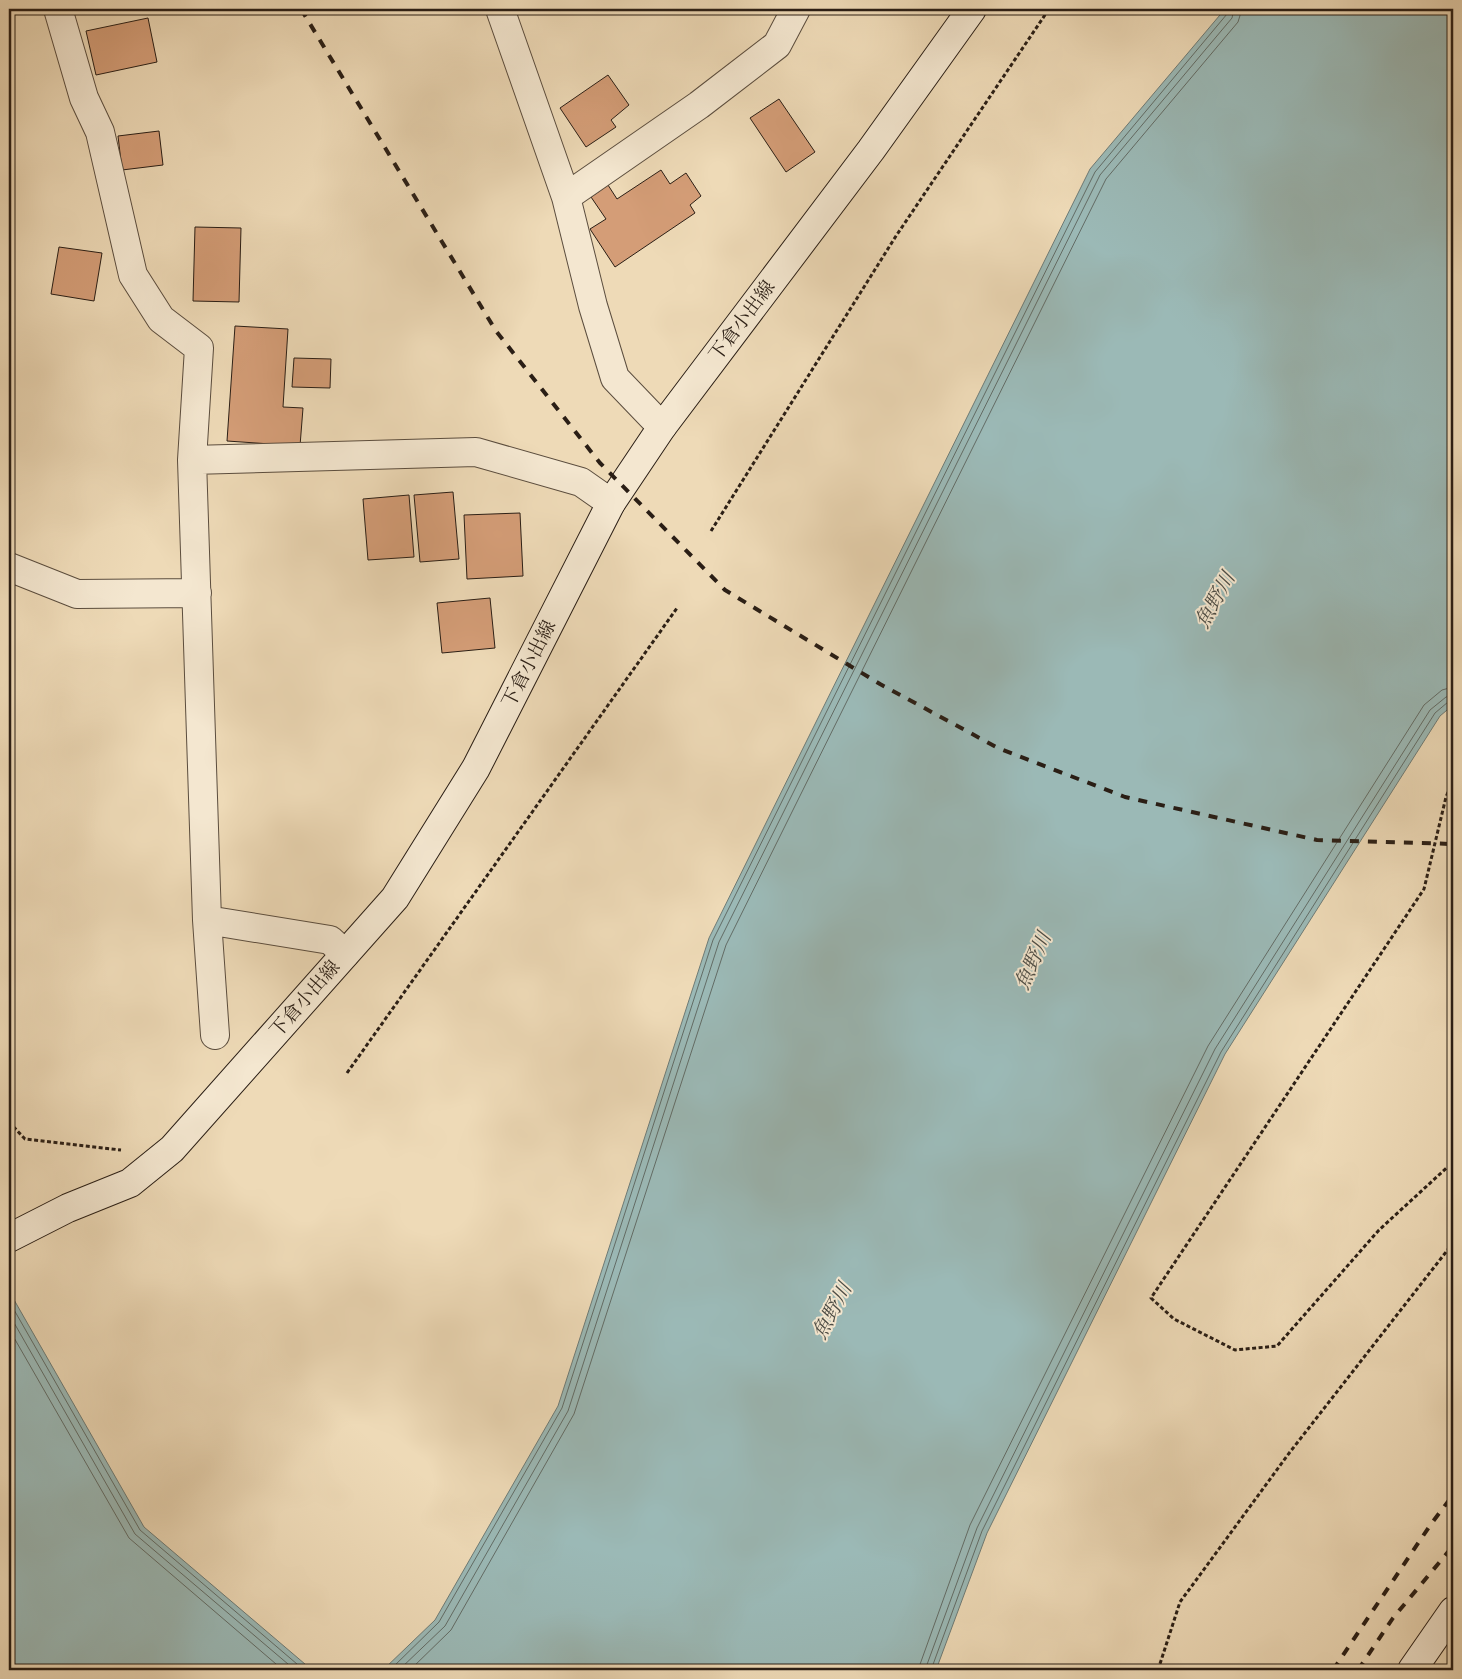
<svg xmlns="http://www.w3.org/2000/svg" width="1462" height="1679" font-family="'IM FELL Double Pica','Noto Serif JP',serif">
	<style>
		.water { fill: #9bb9b6; stroke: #6e7b76 }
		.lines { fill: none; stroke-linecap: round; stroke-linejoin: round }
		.shore { stroke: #626c66; stroke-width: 1 }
		.building { fill: #d49d77; stroke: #2a1e15 }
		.minor-casing { stroke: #5b4d3e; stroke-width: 30 }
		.secondary-casing { stroke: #2a1e15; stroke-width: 30 }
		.path { stroke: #2a1e15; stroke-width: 3; stroke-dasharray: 4 2.5; stroke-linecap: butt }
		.minor { stroke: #f4e7d0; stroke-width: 28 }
		.secondary { stroke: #f4e7d0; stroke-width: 28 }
		.rail { stroke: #2a1e15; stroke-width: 4; stroke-dasharray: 9 9; stroke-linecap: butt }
		.labels { text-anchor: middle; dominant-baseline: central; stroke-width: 4; stroke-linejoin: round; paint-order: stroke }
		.street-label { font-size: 19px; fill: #2a1e15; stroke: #f4e7d0 }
		.water-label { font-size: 20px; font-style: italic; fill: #4c4c45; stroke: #f4e7d0 }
	</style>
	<rect width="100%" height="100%" fill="#eedab7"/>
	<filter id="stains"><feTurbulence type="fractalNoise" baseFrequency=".004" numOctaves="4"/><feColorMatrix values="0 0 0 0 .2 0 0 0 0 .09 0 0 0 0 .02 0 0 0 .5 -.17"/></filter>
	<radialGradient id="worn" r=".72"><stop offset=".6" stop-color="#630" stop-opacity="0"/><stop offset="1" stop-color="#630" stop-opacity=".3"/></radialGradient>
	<!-- water -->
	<path class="water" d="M1225 9H1453V705L1440 716 1225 1054 987 1533 936 1670H383L435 1620 558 1406 709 938 1090 169Z
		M9 1291 144 1527 312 1670H9Z"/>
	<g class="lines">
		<!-- shore -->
		<path class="shore" d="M9 1301 140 1530 304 1670
			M9 1314 135 1534 295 1670
			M9 1329 129 1538 283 1670
			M390 1670 439 1622 562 1408 713 940 1095 172 1227 14 1228 9
			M399 1670 445 1626 568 1411 719 942 1100 175 1232 18 1234 9
			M410 1670 451 1630 574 1414 726 945 1106 179 1238 22 1242 9
			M918 1670 970 1525 1208 1046 1424 705 1442 690 1453 687
			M925 1670 977 1528 1215 1049 1430 710 1446 697 1453 695
			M931 1670 982 1531 1221 1052 1435 713 1448 702 1453 701"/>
	</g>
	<!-- building -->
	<path class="building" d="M148 18 157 62 96 75 86 31Z
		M608 75 629 105 611 120 616 127 586 147 560 108Z
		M779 99 815 152 786 172 750 118Z
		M159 131 163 165 122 170 118 136Z
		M661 170 670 184 686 173 701 196 690 205 695 213 615 267 590 229 606 219 591 197 608 185 617 199Z
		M195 227 241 228 239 302 193 301Z
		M59 247 102 253 94 301 51 294Z
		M235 326 288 329 283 407 303 408 300 446 227 441Z
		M294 358 331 359 330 388 292 387Z
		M453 492 459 559 420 562 414 495Z
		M409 495 414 557 368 560 363 499Z
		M520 513 523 576 467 579 464 515Z
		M490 598 495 648 442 653 437 603Z"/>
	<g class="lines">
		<!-- minor casing -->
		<g class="minor-casing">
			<path id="minor" d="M58 9 84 98 100 132 133 275 161 319 199 348 192 460 207 920 215 1035
				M500 9 566 197 593 306 615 378 662 427
				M566 197 699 105 777 45 796 9
				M192 460 476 452 581 482 611 503
				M9 567 77 594 197 593
				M207 920 330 940 345 954"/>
		</g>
		<!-- secondary casing -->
		<g class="secondary-casing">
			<path id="secondary" d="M9 1238 68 1208 130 1183 172 1149 395 898 476 768 611 503 662 427 871 150 972 9
				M1412 1670 1453 1611"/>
		</g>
		<!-- path -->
		<path class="path" d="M711 531 896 236 1049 9
			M1453 780 1446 797 1424 889 1151 1298 1174 1319 1235 1350 1277 1346 1379 1230 1453 1162
			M347 1073 677 608
			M9 1122 25 1139 121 1150
			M1158 1670 1180 1602 1290 1452 1453 1243"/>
		<!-- minor -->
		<use href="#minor" class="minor"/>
		<!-- secondary -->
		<use href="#secondary" class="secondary"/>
		<!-- rail -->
		<path class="rail" d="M301 9 496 331 600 463 725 590 880 684 998 748 1125 797 1317 840 1453 844
			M1333 1670 1431 1524 1453 1495
			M1358 1670 1393 1618 1453 1546"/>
	</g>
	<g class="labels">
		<!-- street labels -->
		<g class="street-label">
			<text transform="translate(742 321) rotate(-53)">下倉小出線</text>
			<text transform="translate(529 664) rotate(-63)">下倉小出線</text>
			<text transform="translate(305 999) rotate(-49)">下倉小出線</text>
		</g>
		<!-- water labels -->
		<g class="water-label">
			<text transform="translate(1215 600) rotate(-61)">魚野川</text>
			<text transform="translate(1033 961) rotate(-66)">魚野川</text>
			<text transform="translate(832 1311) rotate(-62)">魚野川</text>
		</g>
	</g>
	<!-- margin -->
	<rect width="1462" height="1679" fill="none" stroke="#eedab7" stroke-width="30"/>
	<rect x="10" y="10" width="1442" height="1659" fill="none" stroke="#2a1e15" stroke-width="2.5"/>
	<rect x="15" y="15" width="1432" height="1649" fill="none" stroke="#2a1e15"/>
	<rect width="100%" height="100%" filter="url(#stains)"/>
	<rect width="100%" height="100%" fill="url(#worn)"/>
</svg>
